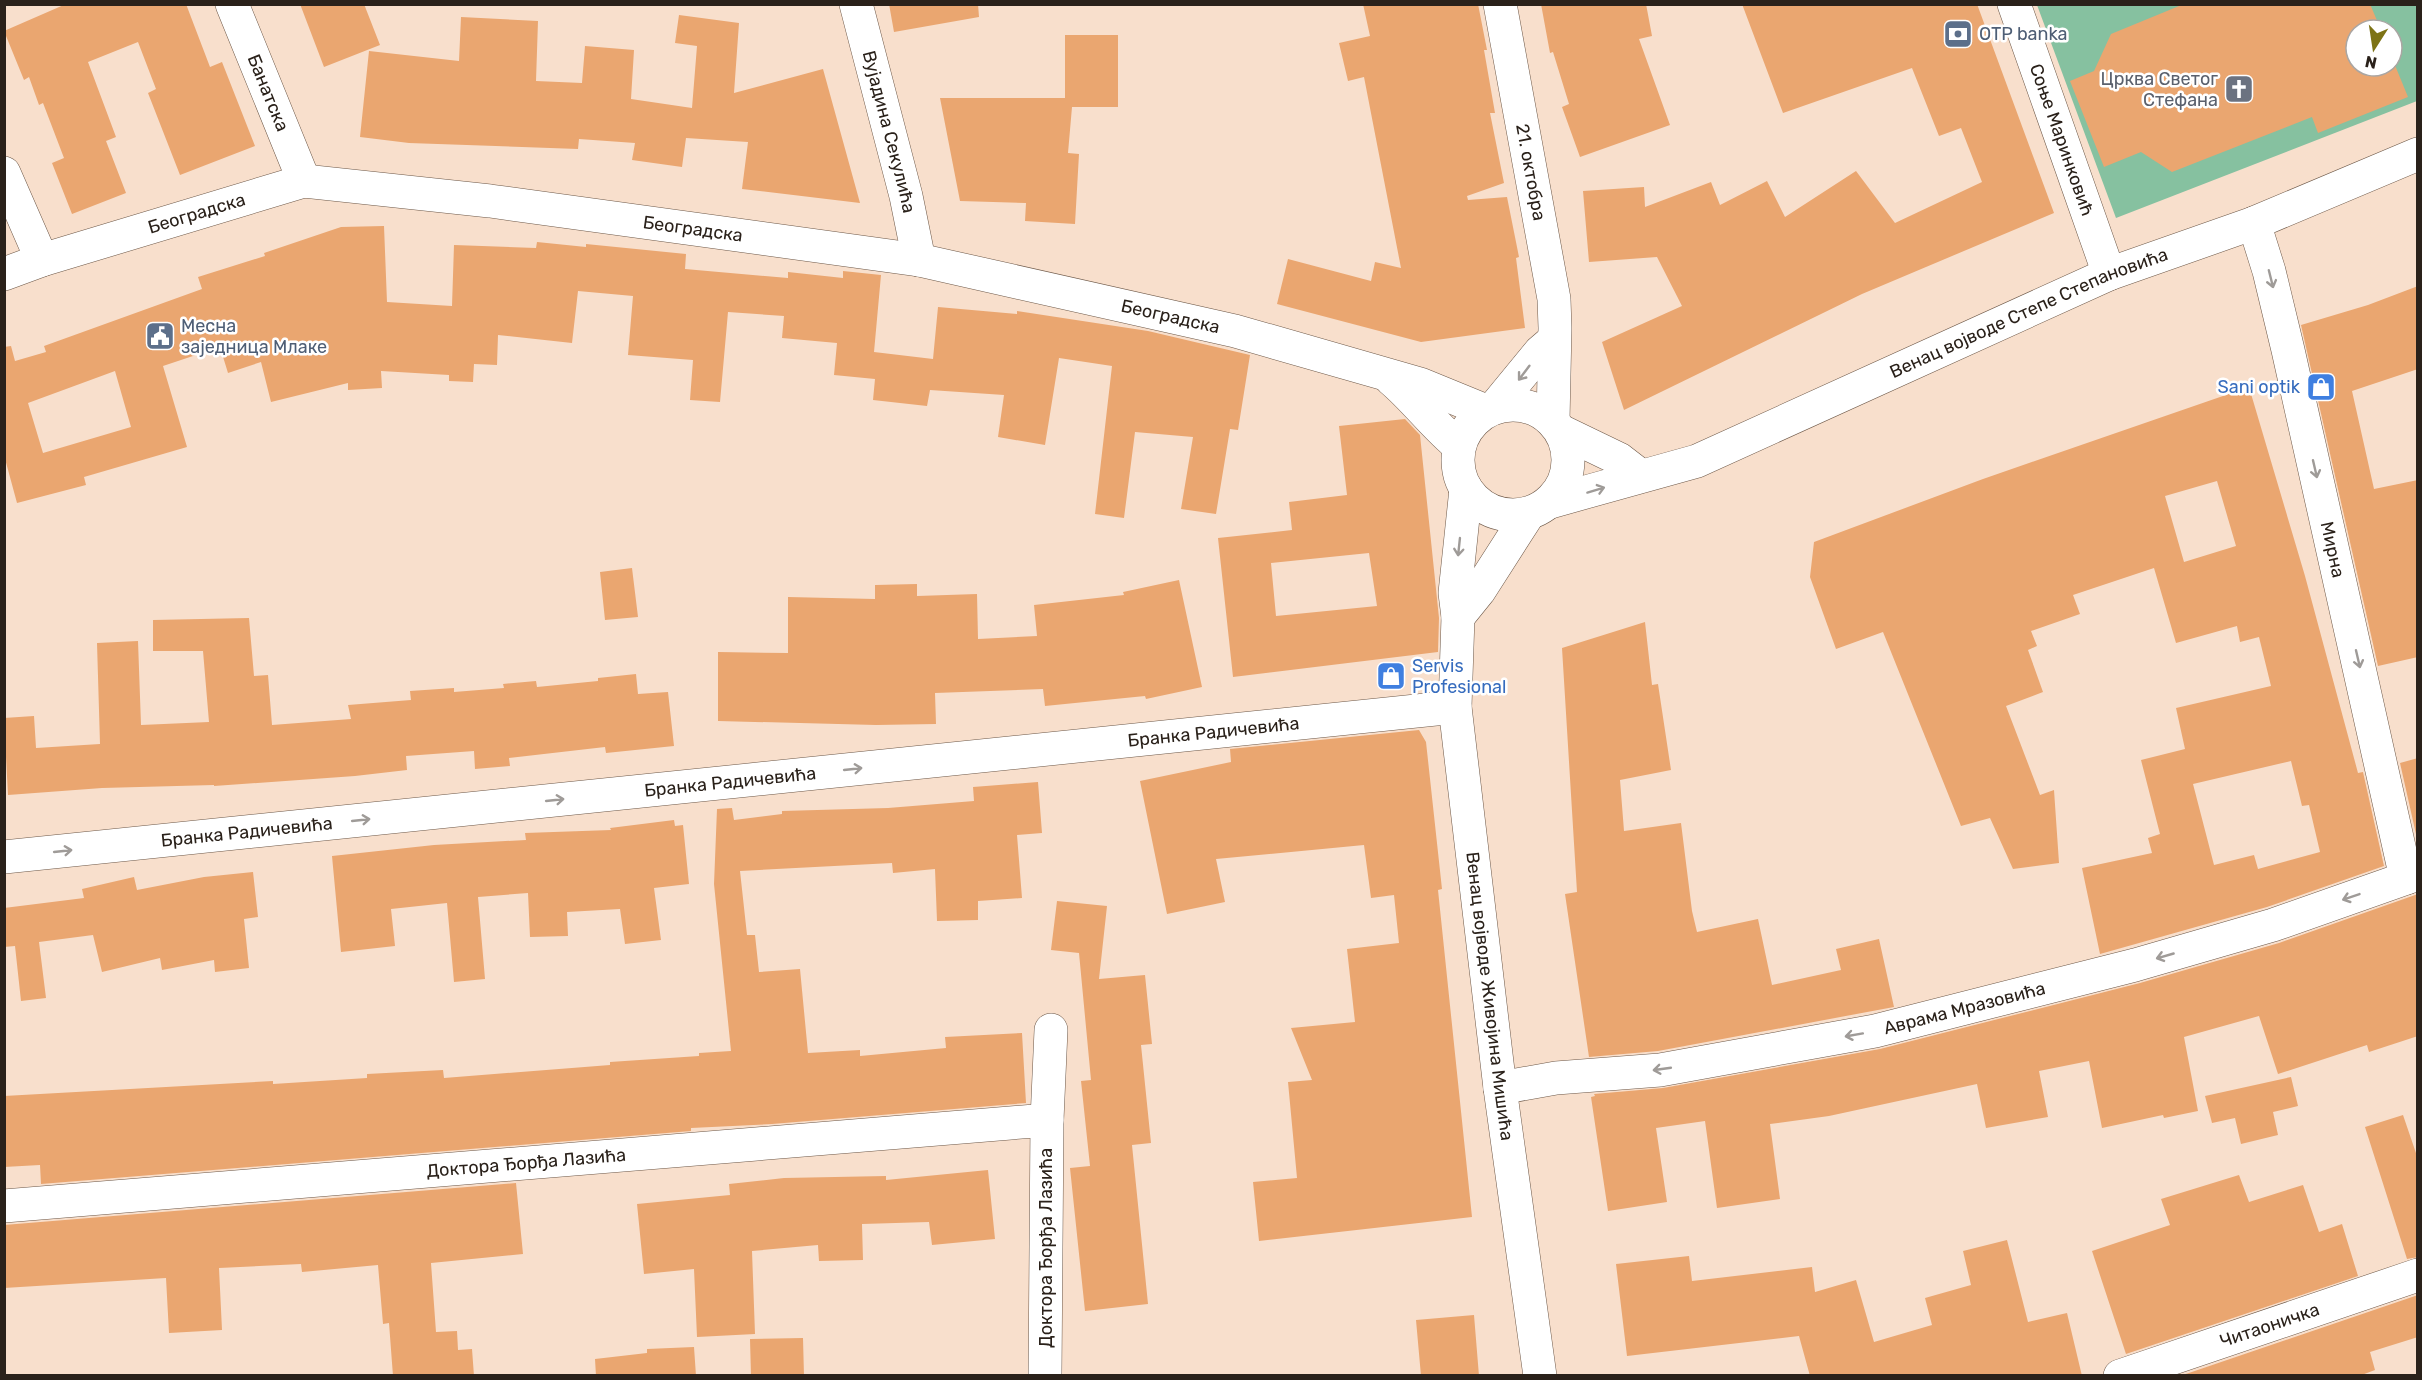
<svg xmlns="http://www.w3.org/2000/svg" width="2422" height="1380" font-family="Rubik,sans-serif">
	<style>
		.green { fill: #86c1a0; fill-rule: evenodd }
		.building { fill: #eaa670; fill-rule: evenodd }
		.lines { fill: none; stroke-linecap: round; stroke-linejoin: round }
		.minor-casing { stroke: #6d5848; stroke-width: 34 }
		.tertiary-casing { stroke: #6d5848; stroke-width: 34 }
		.secondary-casing { stroke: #6d5848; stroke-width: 34 }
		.minor { stroke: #fff; stroke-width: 33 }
		.tertiary { stroke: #fff; stroke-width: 33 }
		.secondary { stroke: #fff; stroke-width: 33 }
		.oneway { stroke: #9f9b98 }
		.labels { text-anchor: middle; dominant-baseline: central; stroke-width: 5; stroke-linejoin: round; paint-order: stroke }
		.service-label { font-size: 18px; fill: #4e5e75; stroke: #fff; text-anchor: start }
		.worship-label { font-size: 18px; fill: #5b616d; stroke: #fff; text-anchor: end }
		.street-label { font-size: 18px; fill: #2a211a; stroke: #fff }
		.shop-label { font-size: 18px; fill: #366cbe; stroke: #fff; text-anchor: end }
	</style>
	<rect width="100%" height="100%" fill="#f8dfcc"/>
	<!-- green -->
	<path class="green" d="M2037 5H2417V101L2116 218ZM2356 30H2392V66H2356Z"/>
	<!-- building -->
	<path class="building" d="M66 4H186L210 67 222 62 255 146 180 175 148 93 156 89 138 42 88 62 116 137 106 141 126 193 72 214 52 163 64 158 43 103 39 105 29 77 24 80 4 31Z
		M300 4H364L380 45 324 67Z
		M889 4H978L979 17 894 32Z
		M1363 4H1478L1487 50H1484L1495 113H1490L1504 183 1467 196 1468 200 1507 197 1519 257 1516 258 1525 328 1421 342 1277 304 1288 259 1371 281 1375 262 1401 268 1364 77 1348 81 1339 43 1370 36Z
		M1541 4H1646L1652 36 1639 39 1670 125 1580 157 1562 107 1569 104 1553 52 1550 53Z
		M1742 4H1977L2054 213 1862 294 1624 410 1602 342 1682 306 1657 257 1589 262 1583 191 1644 187 1645 207 1711 182 1720 205 1767 181 1785 217 1856 171 1895 223 1982 182 1961 128 1939 136 1912 68 1783 113Z
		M2184 4H2370L2381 30H2356V66H2392V58L2408 97 2318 133 2312 117 2172 172 2141 152 2104 167 2070 81 2094 71 2111 34Z
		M679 15 739 23 734 93 823 69 860 203 742 189 748 142 686 138 682 167 632 160 635 143 579 139 578 149 409 143 360 137 369 51 459 61 461 17 538 21 536 81 582 83 585 46 634 50 631 99 692 108 697 46 675 43Z
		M1065 35H1118V107H1072L1068 153 1079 154 1075 224 1025 221 1026 203 960 201 940 98H1065Z
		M384 226 387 302 452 306 454 245 536 248 537 242 586 247V244L686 254 685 269 788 278V272L843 278V271L881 275 874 352 933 359 938 307 1017 314V311L1148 331 1250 355 1238 430 1230 429 1216 514 1181 509 1193 437 1135 432 1124 518 1095 514 1112 366 1059 358 1045 445 998 437 1004 395 930 390 927 406 873 400 875 379 834 375 837 343 782 338 784 316 728 312 720 402 690 400 693 360 628 355 633 296 578 291 572 343 498 335 497 365 474 364 473 382 449 381V375L381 371 382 388 348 390V383L271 402 261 362 228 373 220 347 163 366 187 447 84 477 86 485 17 503 4 455V347L11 346 15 361 46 352 44 346 202 289 198 277 265 256 264 253 341 227ZM115 371 131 427 43 453 28 403Z
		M2418 286V369L2352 391 2374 489 2418 480V657L2378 666 2301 325 2368 305Z
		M2249 387 2305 576 2358 773 2363 772 2384 866 2267 907 2100 954 2082 868 2152 853 2148 838 2160 834 2141 760 2185 749 2176 708 2271 686 2259 637 2240 642 2237 626 2176 643 2154 568 2073 595 2080 614 2031 631 2037 646 2028 650 2043 692 2006 706 2040 795 2054 790 2059 863 2013 869 1990 818 1961 826 1883 632 1836 649 1810 577 1814 542 1983 479ZM2217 481 2236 546 2184 562 2165 496ZM2291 761 2302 806 2309 805 2320 852 2258 869 2254 855 2214 865 2193 784Z
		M1405 419 1420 435 1439 618 1438 652 1233 677 1218 538 1292 530 1289 502 1347 495 1339 426ZM1369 553 1377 606 1276 616 1271 563Z
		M632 568 638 617 605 620 600 572Z
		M1179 580 1202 687 1146 699 1145 696 1045 706 1043 689 935 693 936 724 876 725 718 721V652L788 653V597L875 599V585L917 584V596L977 594 978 639 1037 636 1034 605 1124 595 1123 592Z
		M249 618 254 676 268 675 272 725 351 719 348 705 411 700 410 691 454 688V692L504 688 503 684 536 681 537 687 598 681V678L636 674 638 694 668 692 674 746 606 753 605 747 509 758 510 766 475 769 474 751 406 756 407 770 355 776 214 786V785L102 788 8 795 4 718 34 716 36 748 100 744 97 643 138 641 141 725 209 722 203 651H153V620Z
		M1645 622 1652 685 1658 684 1671 770 1620 780 1624 831 1681 823 1692 911 1697 932 1758 919 1772 985 1841 970 1836 949 1879 939 1894 1007 1658 1051 1589 1057 1565 894 1577 892 1562 648Z
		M1419 730 1426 742 1442 889 1438 890 1472 1217 1259 1241 1253 1182 1297 1178 1288 1082 1312 1080 1291 1028 1355 1022 1347 949 1399 943 1394 895 1371 898 1364 845 1216 859 1225 902 1167 914 1140 781 1231 762 1230 749Z
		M2418 758V843L2400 763Z
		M1038 782 1042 833 1017 835 1022 898 978 901V920L937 921 935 869 893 873 892 863 740 871 747 935H755L759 972 800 969 808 1053 860 1050V1056L946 1048 945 1037 1022 1033 1026 1103 772 1124 691 1128V1131L41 1184 40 1165 4 1167V1096L273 1081V1084L367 1078V1074L443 1070 444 1078 610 1065V1062L699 1056V1053L731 1051 714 884 717 809 732 808 734 820 782 814V811L888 808 974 801 973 787Z
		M674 820 675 826 683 825 689 884 654 888 661 940 625 944 620 909 567 912 568 936 530 937 528 893 478 897 485 979 454 982 447 903 391 909 395 946 341 952 332 856 434 845 526 840 525 833 611 830 610 828Z
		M253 872 258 917 244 919 249 968 215 972 214 960 162 970 160 958 102 972 93 935 39 942 46 998 21 1001 15 946 4 947V908L84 898 82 889 134 877 137 890 204 877Z
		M2418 894V1036L2369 1052 2367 1045 2278 1074 2259 1016 2184 1037 2198 1111 2164 1118 2163 1115 2102 1128 2089 1061 2039 1071 2048 1117 1986 1128 1977 1084 1829 1116 1770 1124 1780 1199 1717 1208 1705 1121 1656 1128 1667 1202 1608 1211 1591 1097 1595 1096 1594 1094 1663 1088 1880 1049 2140 983 2279 943Z
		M1057 901 1107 906 1099 979 1145 975 1152 1044 1141 1045 1151 1143 1132 1145 1148 1304 1085 1311 1070 1168 1090 1166 1081 1081 1091 1080 1079 953 1051 950Z
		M2291 1077 2298 1106 2273 1112 2278 1135 2241 1144 2235 1118 2212 1123 2205 1096Z
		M2403 1115 2418 1159V1257L2407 1259 2365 1127Z
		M988 1170 995 1239 932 1245 929 1222 862 1224 863 1260 819 1261 818 1245 752 1251 755 1334 697 1337 694 1269 644 1274 637 1204 730 1195 729 1184 784 1178 886 1176V1180Z
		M2239 1175 2249 1202 2303 1185 2319 1232 2342 1224 2358 1276 2126 1354 2092 1251 2170 1225 2161 1199Z
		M516 1183 523 1254 431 1263 436 1332 457 1331 458 1350 472 1349 474 1376H393L389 1323 383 1324 378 1265 302 1272 301 1264 219 1268 222 1330 169 1333 166 1278 4 1288V1225Z
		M2007 1240 2028 1322 2067 1313 2082 1376H1810L1799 1336 1627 1356 1616 1264 1689 1256 1692 1281 1812 1267 1815 1292 1856 1280 1874 1342 1932 1325 1925 1298 1971 1285 1963 1251Z
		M2418 1295V1337L2370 1352 2375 1370 2359 1376H2180Z
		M1474 1315 1479 1376H1421L1416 1320Z
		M803 1338 804 1376H751L750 1339Z
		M694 1347 696 1376H596L595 1359 647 1353V1349Z"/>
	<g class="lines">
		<!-- minor casing -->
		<g class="minor-casing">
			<g id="minor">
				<path id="s1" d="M232 4 304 181"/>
				<path id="s2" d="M856 4 906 196 919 260"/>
				<path id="s3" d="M2014 4 2109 274"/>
				<path d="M4 173 42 260"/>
				<path id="s4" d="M2254 223 2269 271 2288 350 2406 878"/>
				<path id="s5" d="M4 274 42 260 304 181 490 201 919 260 1235 331 1420 384 1486 411"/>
				<path d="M1391 379C1416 400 1434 426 1459 446"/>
				<path id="s6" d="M4 857 1455 707"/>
				<path id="s7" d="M1500 1088 1556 1078 1660 1070 1875 1031 2135 965 2273 925 2418 874"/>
				<path d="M1047 1120 1051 1030"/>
				<path id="s8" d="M4 1206 1047 1120 1045 1376"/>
				<path id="s9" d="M2120 1376 2418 1275"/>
			</g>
		</g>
		<!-- tertiary casing -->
		<g class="tertiary-casing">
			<g id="tertiary">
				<path id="s10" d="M1500 4 1554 299 1555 328 1553 421"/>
				<path d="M1494 408 1540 352 1554 340"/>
			</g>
		</g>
		<!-- secondary casing -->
		<g class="secondary-casing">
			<g id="secondary">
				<circle cx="1513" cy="460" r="55"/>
				<path d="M1561 431 1619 459 1641 476"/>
				<path id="s11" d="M1466 489 1455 593 1458 617 1455 707 1500 1088 1540 1376"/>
				<path id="s12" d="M1550 502 1697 461 2109 274 2254 223 2418 154"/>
				<path d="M1458 617 1479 591 1529 513"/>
			</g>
		</g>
		<!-- minor -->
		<use href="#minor" class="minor"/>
		<!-- tertiary -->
		<use href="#tertiary" class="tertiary"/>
		<!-- secondary -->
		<use href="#secondary" class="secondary"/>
	</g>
	<!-- one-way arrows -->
	<defs><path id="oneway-shaft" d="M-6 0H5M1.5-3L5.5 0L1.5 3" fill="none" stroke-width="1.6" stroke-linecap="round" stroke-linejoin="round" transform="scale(1.5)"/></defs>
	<g class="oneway">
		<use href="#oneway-shaft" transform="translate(2271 279) rotate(76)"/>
		<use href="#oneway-shaft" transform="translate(1524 373) rotate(127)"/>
		<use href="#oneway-shaft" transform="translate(2315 469) rotate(77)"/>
		<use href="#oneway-shaft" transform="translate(1596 490) rotate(-17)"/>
		<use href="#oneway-shaft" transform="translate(1459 547) rotate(96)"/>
		<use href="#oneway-shaft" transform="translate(2358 659) rotate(77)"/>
		<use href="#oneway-shaft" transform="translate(853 769) rotate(-6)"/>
		<use href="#oneway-shaft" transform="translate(555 800) rotate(-6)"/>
		<use href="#oneway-shaft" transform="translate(361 820) rotate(-6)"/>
		<use href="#oneway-shaft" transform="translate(63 851) rotate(-6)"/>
		<use href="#oneway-shaft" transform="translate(2351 897) rotate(161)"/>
		<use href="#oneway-shaft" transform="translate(2165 956) rotate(164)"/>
		<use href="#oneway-shaft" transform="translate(1854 1035) rotate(170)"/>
		<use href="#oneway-shaft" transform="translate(1662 1069) rotate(172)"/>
	</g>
	<!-- icons -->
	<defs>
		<g id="bank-square" transform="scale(1.5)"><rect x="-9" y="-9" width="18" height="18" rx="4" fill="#5c6f8a" stroke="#fff"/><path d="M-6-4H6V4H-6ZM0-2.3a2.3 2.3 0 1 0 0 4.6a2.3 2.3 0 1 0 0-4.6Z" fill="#fff"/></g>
		<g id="church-square" transform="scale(1.5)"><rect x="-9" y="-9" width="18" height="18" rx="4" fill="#6b7280" stroke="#fff"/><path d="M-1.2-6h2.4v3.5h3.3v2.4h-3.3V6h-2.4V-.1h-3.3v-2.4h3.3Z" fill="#fff"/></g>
		<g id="civic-square" transform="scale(1.5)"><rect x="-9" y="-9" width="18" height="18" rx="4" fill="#5c6f8a" stroke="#fff"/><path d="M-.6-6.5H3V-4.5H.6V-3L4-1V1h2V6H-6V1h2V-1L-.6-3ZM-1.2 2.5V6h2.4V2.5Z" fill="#fff"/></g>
		<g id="shop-square" transform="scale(1.5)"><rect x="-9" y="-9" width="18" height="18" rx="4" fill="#3f7fe0" stroke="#fff"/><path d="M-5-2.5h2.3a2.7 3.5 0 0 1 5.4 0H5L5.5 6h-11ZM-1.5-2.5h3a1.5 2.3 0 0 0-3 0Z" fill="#fff"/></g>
	</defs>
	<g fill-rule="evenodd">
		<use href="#bank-square" x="1958" y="34"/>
		<use href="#church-square" x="2239" y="89"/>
		<use href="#civic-square" x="160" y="336"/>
		<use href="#shop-square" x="2321" y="387"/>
		<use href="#shop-square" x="1391" y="676"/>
	</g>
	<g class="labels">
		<!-- service labels -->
		<g class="service-label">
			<text x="1979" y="34">OTP banka</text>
			<text x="181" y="326">Месна<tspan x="181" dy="21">заједница Млаке</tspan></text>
		</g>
		<!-- worship labels -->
		<g class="worship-label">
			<text x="2218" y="79">Црква Светог<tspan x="2218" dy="21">Стефана</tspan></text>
		</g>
		<!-- street labels -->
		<g class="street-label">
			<text stroke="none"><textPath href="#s1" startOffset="96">Банатска</textPath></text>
			<text stroke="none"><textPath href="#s2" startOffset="132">Вујадина Секулића</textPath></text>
			<text stroke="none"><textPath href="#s3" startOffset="144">Соње Маринковић</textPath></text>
			<text stroke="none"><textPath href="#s10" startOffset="171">21. октобра</textPath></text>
			<text stroke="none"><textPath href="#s5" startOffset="202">Београдска</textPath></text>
			<text stroke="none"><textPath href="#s5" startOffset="706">Београдска</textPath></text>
			<text stroke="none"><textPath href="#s12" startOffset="516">Венац војводе Степе Степановића</textPath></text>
			<text stroke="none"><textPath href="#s5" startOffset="1192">Београдска</textPath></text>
			<text stroke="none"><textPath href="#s4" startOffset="336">Мирна</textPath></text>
			<text stroke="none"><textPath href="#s6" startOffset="1216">Бранка Радичевића</textPath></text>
			<text stroke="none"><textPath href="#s6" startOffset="730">Бранка Радичевића</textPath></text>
			<text stroke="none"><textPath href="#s6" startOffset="244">Бранка Радичевића</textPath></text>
			<text stroke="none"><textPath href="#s11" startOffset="510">Венац војводе Живојина Мишића</textPath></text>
			<text stroke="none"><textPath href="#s7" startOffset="472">Аврама Мразовића</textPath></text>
			<text stroke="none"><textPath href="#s8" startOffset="524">Доктора Ђорђа Лазића</textPath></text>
			<text transform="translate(1046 1248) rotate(-90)">Доктора Ђорђа Лазића</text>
			<text stroke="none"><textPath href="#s9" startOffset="158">Читаоничка</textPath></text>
		</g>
		<!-- shop labels -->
		<g class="shop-label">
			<text x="2300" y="387">Sani optik</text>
			<text x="1412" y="666" text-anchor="start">Servis<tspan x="1412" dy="21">Profesional</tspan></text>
		</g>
	</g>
	<!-- border -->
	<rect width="2422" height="1380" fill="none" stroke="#2a211a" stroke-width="12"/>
	<!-- north arrow -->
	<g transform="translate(2374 48) rotate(192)"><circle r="28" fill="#ffffff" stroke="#aaa6a3" stroke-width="1.5"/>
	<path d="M0-4.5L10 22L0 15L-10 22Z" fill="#7d7315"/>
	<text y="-9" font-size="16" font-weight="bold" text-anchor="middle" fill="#2a211a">N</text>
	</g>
</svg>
